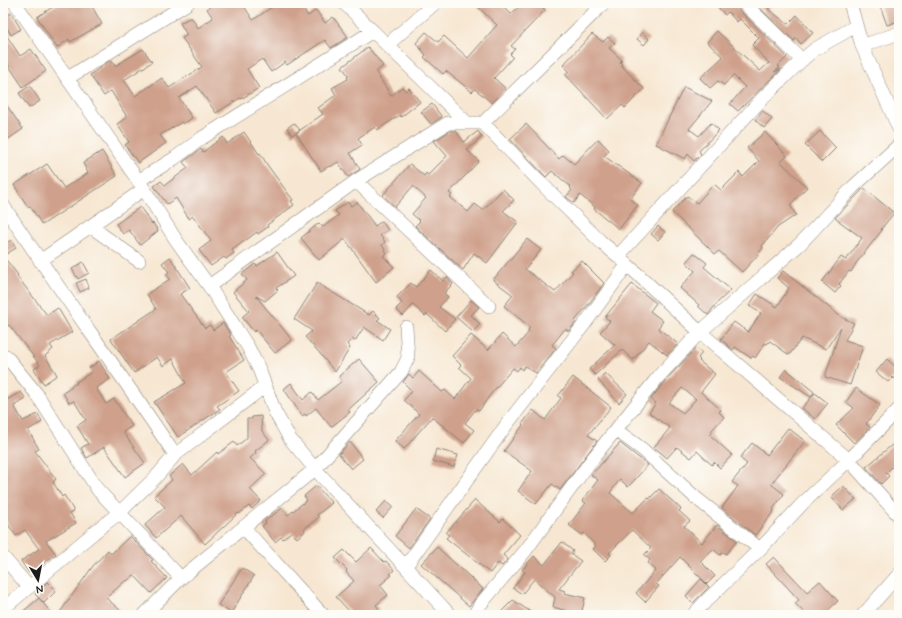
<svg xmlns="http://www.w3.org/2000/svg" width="902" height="618" font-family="Mynerve,sans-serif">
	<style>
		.building { fill: #cfa08b; fill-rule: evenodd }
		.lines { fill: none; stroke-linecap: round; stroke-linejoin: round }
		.minor-casing { stroke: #8a8277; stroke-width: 14 }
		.minor { stroke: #fff; stroke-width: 13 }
	</style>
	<rect width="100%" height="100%" fill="#fdfcf7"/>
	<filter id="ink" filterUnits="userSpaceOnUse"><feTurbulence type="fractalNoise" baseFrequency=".025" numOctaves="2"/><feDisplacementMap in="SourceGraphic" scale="8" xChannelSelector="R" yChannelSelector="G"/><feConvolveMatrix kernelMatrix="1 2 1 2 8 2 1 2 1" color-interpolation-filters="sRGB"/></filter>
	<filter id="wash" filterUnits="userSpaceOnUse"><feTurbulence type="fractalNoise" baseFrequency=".012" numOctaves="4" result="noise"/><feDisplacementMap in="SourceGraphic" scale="16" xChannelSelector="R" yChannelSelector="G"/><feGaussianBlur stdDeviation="0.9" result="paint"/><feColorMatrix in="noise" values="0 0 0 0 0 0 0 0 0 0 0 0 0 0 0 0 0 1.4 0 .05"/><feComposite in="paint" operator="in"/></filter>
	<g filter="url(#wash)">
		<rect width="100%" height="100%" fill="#f7e7d2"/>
		<g id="blocks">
			<!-- building -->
			<path class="building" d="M59 3H90L102 24 70 42 69 39 57 48 37 17Z
				M215 3H242L253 20 278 3H299L308 16 316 10 325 23 333 17 348 37 331 48 325 40 287 65 285 62 271 72 262 59 247 69 259 88 241 99 240 98 216 113 197 86 179 98 192 118 183 124 182 122 160 135 166 143 138 163 125 145 129 142 117 124 127 117 111 91 104 96 90 75 111 60 115 66 143 49 152 62 124 80 135 96 162 78 169 88 202 67 182 38 187 35 180 23 189 18H192L198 28 213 18 207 9Z
				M482 3H500L511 14 523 3H548L543 8 545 10 511 46 515 49 510 54 513 57 494 78 506 89 492 103 475 89 472 92 446 71 443 74 424 57 426 55 416 43 426 32 438 42 444 36 468 58 497 25 478 7Z
				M719 3H736V5L738 9 787 57 778 66 780 67 774 72 781 69 738 111 730 104 745 87 733 75 724 85 718 81 710 88 700 78 723 57 707 42 717 31 760 71 769 63 752 45 759 38 740 19 737 22 728 12 725 15 718 7 721 5Z
				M757 3H776L768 9 788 24 797 15 813 33 801 44 796 38 794 41 756 4Z
				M879 3H899V21L887 25Z
				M11 13 21 29 11 35 3 21V17Z
				M3 30 20 56 31 49 46 71 23 87 3 57Z
				M642 32 649 39 644 45 637 39Z
				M592 34 603 42 608 37 615 43 609 48 622 60 620 62 622 64 621 65 644 89 625 108 622 105 607 119 565 74 569 71 563 65Z
				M368 47 383 66 376 72 391 96 402 87 406 91 409 88 420 102 401 117 400 115 377 130 375 127 358 138 362 145 350 153 360 169 348 177 338 162 330 167 329 166 321 171 296 133 323 114 318 108 336 95 332 88 348 79 347 77 349 76 342 67Z
				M30 86 40 101 29 108 19 93Z
				M684 87 712 101 689 129 699 136 711 123 719 130 699 151 701 154 694 161 688 154 685 159 656 144Z
				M3 100 23 129 7 140 3 135Z
				M432 104 442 117 431 124 421 112Z
				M763 111 772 119 764 128 755 120Z
				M294 123 300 130 292 135 287 128Z
				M526 124 559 159 563 155 574 164 598 139 609 150 604 156 642 183 630 199 638 205 619 229 594 209 595 207 580 195 574 203 566 197 572 190 570 188 571 187 552 171 546 177 510 139Z
				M450 131H456L464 142 478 131 482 137 467 150 479 161 449 193 452 195 450 197 468 212 475 204 483 210 503 189 514 200 503 211 518 222 487 263 474 253 463 270 415 226 420 221 412 214 426 198 413 186 395 207 383 195 410 164 424 176 426 173 428 175 447 156 434 141Z
				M820 131 836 148 822 162 805 145Z
				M244 132 259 154 260 153 268 166 293 200 291 201 294 205 267 225 268 227 258 234 257 232 232 250 234 253 226 259 224 257 211 266 199 250 211 241 193 216 189 219 176 198 167 204 154 186 161 181 165 185 188 168 183 162 201 149 203 152 223 137 227 144Z
				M765 132 787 156 781 162 807 187 790 205 796 215 778 227 762 246 763 248 757 255H758L742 272 719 251 715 254 672 212 687 196 697 203 714 184 721 190 739 172 743 177 759 161 747 148Z
				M102 151 117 176 42 225 30 206 28 207 14 185 47 164 64 188 88 173 83 163Z
				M864 188 894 213 881 229 882 230 857 262 851 272 849 271 839 284 841 286 835 293 822 282 841 257 846 260 862 238 835 218Z
				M348 202 351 206 357 202 375 226 382 221 388 230 380 235 385 242 382 245 387 253 383 256 394 267 376 282 345 239 319 260 301 238 319 223 323 227 339 215 335 211Z
				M140 207 152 224 153 223 158 231 140 245 129 230 123 234 116 224Z
				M658 226 665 232 658 240 651 234Z
				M527 239 541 250 525 269 555 292 573 272 571 271 582 261 604 283 591 301 575 321 576 322 569 331 565 329 552 345 556 348 536 373 525 366 522 370 520 367 517 371 513 368 490 395 479 411 476 409 465 423 474 430 464 443 432 417 404 449 395 441 419 414 404 400 412 391 403 382 409 374 413 378 419 371 442 392 445 390 455 399 471 378 459 367 461 365 452 356 471 335 488 350 502 334 516 347 529 332 528 330 530 327 504 306 513 295 493 280Z
				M11 240 16 248 3 256 18 275 17 276 47 315 58 308 72 332 50 345 53 349 45 356 57 375 44 384 34 369 40 365 9 325 3 329V245Z
				M277 252 294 276 276 288 278 290 265 301 256 296 292 340 275 353 256 330 254 332 242 317 249 311 233 292 247 280 242 274 255 264 257 266Z
				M694 253 707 263 704 267 731 290 717 303 708 315 698 306 699 305 680 288 695 271 686 262Z
				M170 257 190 288 180 294 191 309 205 328 210 325 213 330 223 323 231 335 229 336 244 360 226 372 239 391 217 406 220 409 178 437 154 402 186 383 173 359 163 366 157 357 134 373 111 339 156 309 147 294 170 279 166 274 169 272 162 263Z
				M83 262 89 273 78 279 72 269Z
				M431 270 443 281 447 277 453 284 444 293 448 297 439 307 455 319 445 331 427 314 425 316 413 305 403 316 396 309 402 303 397 297 411 283 416 287Z
				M783 271 841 317 854 323 845 340 863 346 850 385 825 377 841 327 826 349 802 338 789 355 770 341 767 344 765 343 755 358 753 356 751 358 735 347 733 350 721 339 734 322 748 332 761 313 749 306 757 294 777 307 789 288 777 278Z
				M86 279 89 288 80 292 76 283Z
				M317 283 369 315 373 311 380 318 377 320 390 329 383 340 364 327 355 341 352 339 347 344 350 348 335 372 317 350 305 337 312 331 294 319Z
				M632 284 656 303 650 311 663 321 658 328 678 344 667 355 649 341 633 360 622 350 595 375 589 369 615 345 600 332 610 321 605 317Z
				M471 300 479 307 471 315 480 324 473 332 456 317Z
				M696 348 702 353 698 358 700 360 699 361 715 374 701 392 721 410 719 412 724 417 711 431 713 432 710 435 732 455 720 468 714 462 712 465 697 451 691 458 677 447 667 458 654 447 670 428 649 413 656 403 651 399 665 381ZM682 388 696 399 683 413 669 403Z
				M359 359 379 382 348 410 350 412 331 427 316 408 306 416 305 414 302 416 284 389 291 383 303 400 312 392 318 400 342 381 339 376Z
				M887 359 899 370V373L894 379 893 377 888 382 876 372Z
				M99 361 110 379 96 388 106 404 114 399 132 426 123 432 145 463 125 477 104 447 87 458 81 448 88 444 77 426 86 420 74 401 69 403 63 393 72 387 71 386 77 383 76 382 92 372 89 368Z
				M786 369 814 392 811 397 780 377Z
				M605 373 627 394 619 403 598 380Z
				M573 377 611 407 588 435 597 441 560 490 552 484 536 504 518 491 532 471 504 451 523 425 522 424 533 410 545 420 561 398 558 396Z
				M856 388 880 405 866 424 870 427 854 443 836 425 854 408 846 402Z
				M21 392 26 399 14 406 23 421 38 414 42 422 28 430 39 449 35 451 56 479 53 482 62 497 64 495 74 511 70 513 76 523 46 541 56 554 29 573 21 561 39 549 25 530 16 536 3 517V402Z
				M815 393 828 403 815 419 802 408Z
				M261 416 262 431 269 440 255 451 256 453 250 458 266 474 250 489 261 501 252 509 249 506 239 514 238 513 205 544 181 516 156 538 145 525 165 507 154 496 172 480 169 476 183 464 192 475 217 452 218 454 234 442 237 446 247 438V419H252V417Z
				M788 428 805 441 771 484 784 494 773 509 774 511 755 535 722 508 738 486 732 482 747 464 740 458 752 443 767 455Z
				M899 439V460L886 473 889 476 881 484 866 467Z
				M350 442 363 459 351 469 339 454Z
				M620 443 648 465 628 487 620 479 610 493 633 513 648 498 649 499 659 489 681 509 679 511 690 521 684 526 702 543 717 525 737 541 726 554 724 552 720 555 713 549 700 561 715 576 707 584 680 557 656 584 659 586 645 602 636 593 656 570 648 563 650 560 644 555 651 548 632 530 609 553 611 555 605 561 593 549 596 546 584 533 582 535 569 525 586 503 582 501 598 480 591 475Z
				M436 449 458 455 454 467 433 461Z
				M316 486 332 503 317 515 319 517 304 529 305 531 297 538 291 532 283 539 281 537 275 542 262 526 266 523 265 521 282 508 288 515 307 500 304 496Z
				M843 486 856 499 843 510 831 497Z
				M475 500 500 522 503 519 520 535 503 555 508 559 502 566 498 563 490 573 446 538 449 535 446 533Z
				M386 501 393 507 383 518 376 512Z
				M416 509 430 519 409 548 395 536Z
				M130 536 153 560 151 561 167 578 151 593 134 575 127 581 126 580 106 598 126 615H58L93 566 108 550 111 554Z
				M562 542 573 551 571 554 581 561 559 589 565 591 564 593 585 598 581 615 566 613 567 611 553 607 555 597 534 579 522 594 513 588 525 572 522 570 534 556 544 565Z
				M437 547 483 589 469 606 421 564Z
				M371 548 384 562 386 561 394 570 390 574 392 575 380 585 388 595 376 605 379 609 372 615H353L336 597 354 581 346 572 347 570 335 558 344 550 356 562Z
				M774 557 807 592 820 581 838 601 823 615H806L795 603 799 600 766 564Z
				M242 568 254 576 231 613 218 605Z
				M701 579 709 587 693 603 686 596Z
				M47 582 56 591 44 603 35 594Z
				M39 598 53 615H19Z
				M513 600 535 615H498Z"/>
		</g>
	</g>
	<g filter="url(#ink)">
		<use href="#blocks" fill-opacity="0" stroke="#8a8277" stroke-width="1"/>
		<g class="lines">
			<!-- minor casing -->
			<g class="minor-casing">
				<path id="minor" d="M15 3 144 189 176 240 209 286 248 347 259 369 275 412 290 439 315 469 450 615
					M344 3 466 122
					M744 3 802 60
					M850 3 862 46 899 129
					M387 45 435 3
					M862 46 899 33
					M68 78 188 3
					M483 123 604 3
					M138 181 175 158 202 138 373 31
					M356 181 489 306
					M3 205C59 290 119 371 175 455
					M90 226 139 261
					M618 256 761 100 802 60 815 49 856 26
					M40 261 144 189
					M209 286 356 181 448 123H483L544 186 601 242 618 256 700 332 849 460 899 516
					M3 355 6 356 36 393 98 490 181 578
					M616 430 642 449 696 498 760 549
					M244 528 323 615
					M3 557 29 587
					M406 566 507 424 586 322 627 265
					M3 609 97 530 119 513 156 477 175 455 265 386
					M144 615 181 578 315 469 401 372 408 358 406 327
					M474 615 480 605 526 550 593 458 659 376 700 332 800 244 853 187 899 145
					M693 615 706 601 760 549 803 503 849 460 899 409
					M863 615 899 574"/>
			</g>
			<!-- minor -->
			<use href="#minor" class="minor"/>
		</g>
	</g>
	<!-- margin -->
	<rect width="902" height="618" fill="none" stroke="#fdfcf7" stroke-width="16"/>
	<!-- north arrow -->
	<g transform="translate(38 580) rotate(170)" stroke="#fdfcf7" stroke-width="3" paint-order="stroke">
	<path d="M0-3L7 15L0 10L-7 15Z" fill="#1c1c1c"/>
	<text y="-6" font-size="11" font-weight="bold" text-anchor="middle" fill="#1c1c1c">N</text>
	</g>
</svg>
